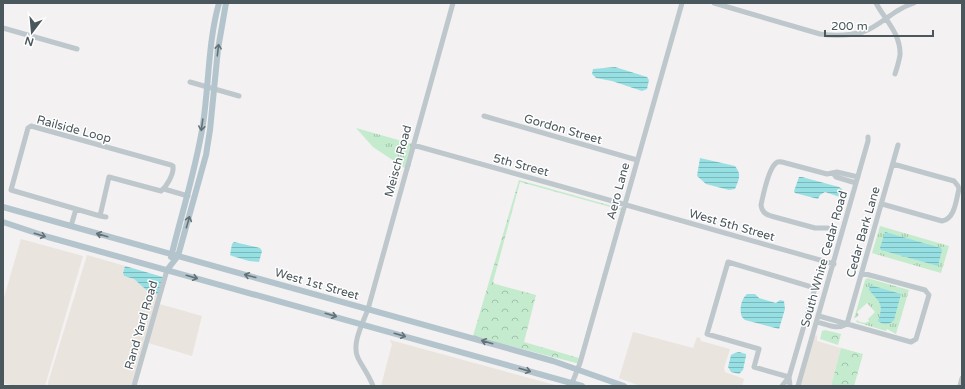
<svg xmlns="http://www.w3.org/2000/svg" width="965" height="389" font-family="'Varela Round',sans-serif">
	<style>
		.commercial { fill: #e9e4de }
		.grass { fill: url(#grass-tufts) }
		.forest { fill: url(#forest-crowns); fill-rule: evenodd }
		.water { fill: url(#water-rules) }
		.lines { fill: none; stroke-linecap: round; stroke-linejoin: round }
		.minor { stroke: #bec7cc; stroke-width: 5 }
		.major { stroke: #b3c4cc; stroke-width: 6 }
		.oneway { stroke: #647278 }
		.labels { text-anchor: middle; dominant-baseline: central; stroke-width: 3; stroke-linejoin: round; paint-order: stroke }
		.street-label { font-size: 12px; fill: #4a575c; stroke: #fff }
	</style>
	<defs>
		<pattern id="grass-tufts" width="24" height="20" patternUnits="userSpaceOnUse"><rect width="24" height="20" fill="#c4ebcd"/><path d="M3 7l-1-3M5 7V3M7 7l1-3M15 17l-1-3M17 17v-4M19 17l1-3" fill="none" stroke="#a1c1aa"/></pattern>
		<pattern id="forest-crowns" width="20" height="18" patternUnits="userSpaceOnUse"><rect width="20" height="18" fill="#c4ebcd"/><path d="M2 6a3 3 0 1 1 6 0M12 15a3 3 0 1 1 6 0" fill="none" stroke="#a1c1aa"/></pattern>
		<pattern id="water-rules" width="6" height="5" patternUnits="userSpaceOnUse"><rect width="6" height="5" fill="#96e0e3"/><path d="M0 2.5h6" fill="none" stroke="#7cb8bb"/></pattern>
	</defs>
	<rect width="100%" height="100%" fill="#f3f1f1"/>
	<!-- commercial -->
	<path class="commercial" d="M21 239 83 256 45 386H14L3 383V301Z
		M87 255 125 266 123 273 124 276 134 279 139 283 158 294 156 303 202 316 192 356 145 342 132 386H47Z
		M633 332 693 348 697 337 700 338 701 341 730 349 724 368 725 372 744 379 742 386H640L619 378Z
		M813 334 817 336V341L841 348 831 386H798Z
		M390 340 555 385 557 386H381L392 344 390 341Z"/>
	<!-- grass -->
	<path class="grass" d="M356 128 416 145 409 171 373 147Z
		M880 226 949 246 941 273 872 253Z
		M867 278 909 290 896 334 887 329 886 331 856 322 857 320C861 323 865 324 869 321L868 319 875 312 867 303 857 312 859 315 854 319 865 280Z"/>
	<!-- forest -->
	<path class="forest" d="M519 180 623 209 580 364 473 336ZM520 182 621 210 579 358 524 342 536 295 495 284 493 282Z
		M825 330 841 334 838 345 820 339 822 331Z
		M841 348 863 354 854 386H831Z"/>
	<!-- water -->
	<path class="water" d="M615 67 647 77 649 80 647 89 642 91 612 81 596 78 592 74 593 69Z
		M700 158 735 166C742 175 739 179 735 189L729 190 706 184 697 176Z
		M799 177H802L839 187 842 189 840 197 825 192 820 195 818 199 795 193 794 191Z
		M885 232 941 248 942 250 938 266 881 250 880 248Z
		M234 242 260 248 262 251 259 262 249 261 232 256 230 255 232 244Z
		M125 266 163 277 158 294 152 295 134 279 124 276 123 273Z
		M870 285 901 294 894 320C890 325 883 325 878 321 884 303 880 303 869 290Z
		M747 294H755L759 298 776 303 780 300 784 301 785 309 779 329 745 320 742 317C739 310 741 299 747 294Z
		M739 352 746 354V356L743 370 739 374 731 372 728 367 731 355 735 353Z"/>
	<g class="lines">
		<!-- minor -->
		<path class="minor" d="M714 3 820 34C835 36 848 36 863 32 875 28 886 18 897 11 902 8 908 5 914 3
			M876 3C885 20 901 34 900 55 899 61 897 68 895 74
			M3 28 77 49
			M190 82 239 96
			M484 116 637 160
			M413 145 556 185 834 264
			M833 173 836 177 856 183
			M164 189 188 196
			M882 204 942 221C955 219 956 200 959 189L958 186 954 181 893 164
			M100 216 106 217
			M71 226 76 209 11 190 28 128 31 126 171 165 173 166C174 174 167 186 161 191L109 177 100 216 76 209
			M828 228H815L771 216C765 214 762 212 761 205 763 196 768 169 776 163 778 161 779 162 782 162L827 174 837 172 858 177
			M819 316 911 342 916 339 929 295 925 290 862 273
			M817 322C829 325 836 330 847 324
			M847 324 898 145
			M789 377 754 367 759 349 707 334 728 262 815 288 789 377 790 386
			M134 386 167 270
			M373 386C369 375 363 368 358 358 351 344 363 323 368 309L453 3
			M571 386 580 363 682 3
			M782 386 789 377
			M798 386 868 141V137
			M960 386 962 378"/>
		<!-- major -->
		<path class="major" d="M3 207 553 361 624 386
			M3 222 48 237 582 386
			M171 257C182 212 196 169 203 124 209 84 208 42 219 3
			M167 270 178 256 206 155 210 130 218 49 226 3"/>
	</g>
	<!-- one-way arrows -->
	<defs><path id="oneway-shaft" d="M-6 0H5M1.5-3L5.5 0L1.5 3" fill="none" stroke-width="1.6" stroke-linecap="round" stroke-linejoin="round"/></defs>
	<g class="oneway">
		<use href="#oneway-shaft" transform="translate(218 50) rotate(-83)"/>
		<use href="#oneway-shaft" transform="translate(202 125) rotate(98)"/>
		<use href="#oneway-shaft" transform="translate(188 222) rotate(-74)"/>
		<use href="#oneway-shaft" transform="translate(40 235) rotate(17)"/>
		<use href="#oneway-shaft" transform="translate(102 235) rotate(-164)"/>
		<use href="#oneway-shaft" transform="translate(250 276) rotate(-165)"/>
		<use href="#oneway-shaft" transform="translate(192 277) rotate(16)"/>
		<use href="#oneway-shaft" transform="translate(331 315) rotate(16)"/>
		<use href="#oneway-shaft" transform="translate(400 335) rotate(16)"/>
		<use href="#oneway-shaft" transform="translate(487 342) rotate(-164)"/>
		<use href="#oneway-shaft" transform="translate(525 370) rotate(16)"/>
	</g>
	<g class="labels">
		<!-- street labels -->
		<g class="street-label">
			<text transform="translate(74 129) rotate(15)">Railside Loop</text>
			<text transform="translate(563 129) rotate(16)">Gordon Street</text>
			<text transform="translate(398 161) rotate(-75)">Meisch Road</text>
			<text transform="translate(521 165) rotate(15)">5th Street</text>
			<text transform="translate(618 191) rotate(-75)">Aero Lane</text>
			<text transform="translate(732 225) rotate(16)">West 5th Street</text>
			<text transform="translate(863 232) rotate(-74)">Cedar Bark Lane</text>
			<text transform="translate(824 259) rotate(-74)">South White Cedar Road</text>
			<text transform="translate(317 284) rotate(16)">West 1st Street</text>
			<text transform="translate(141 325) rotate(-74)">Rand Yard Road</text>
		</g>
	</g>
	<!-- border -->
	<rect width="965" height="389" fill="none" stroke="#4a575c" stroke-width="8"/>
	<!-- north arrow -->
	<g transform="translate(32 32) rotate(196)" stroke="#ffffff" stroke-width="3" paint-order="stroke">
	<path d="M0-3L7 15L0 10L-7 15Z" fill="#4a575c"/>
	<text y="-6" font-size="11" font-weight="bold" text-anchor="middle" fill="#4a575c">N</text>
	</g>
	<!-- scale -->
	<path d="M825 30v6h108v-6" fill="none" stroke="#4a575c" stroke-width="2"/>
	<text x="831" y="30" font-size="12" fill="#4a575c" stroke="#ffffff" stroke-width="3" paint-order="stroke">200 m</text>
</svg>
